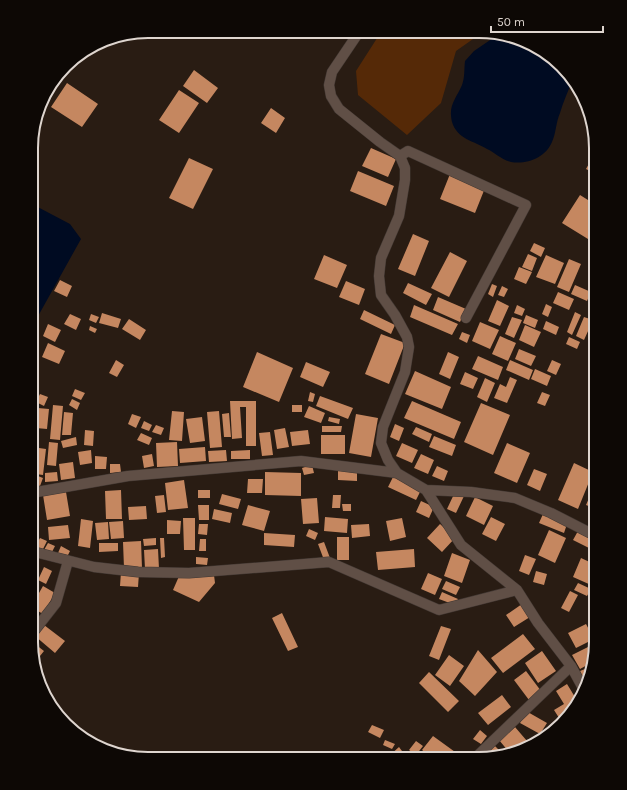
<svg xmlns="http://www.w3.org/2000/svg" width="627" height="790" font-family="Karla,sans-serif">
	<style>
		.green { fill: #552907 }
		.water { fill: #000b22 }
		.building { fill: #c58760 }
		.lines { fill: none; stroke-linecap: round; stroke-linejoin: round }
		.minor-casing { stroke: #423833; stroke-width: 11 }
		.minor { stroke: #604f46; stroke-width: 10 }
		.rim { fill: none; stroke: #ded5cf; stroke-width: 2 }
	</style>
	<rect width="100%" height="100%" fill="#291c13"/>
	<!-- green -->
	<path class="green" d="M381 32H483L456 51 441 103 407 135 358 95 356 71Z"/>
	<!-- water -->
	<path class="water" d="M499 34 544 51 572 81C568 92 563 102 560 113 556 122 556 133 552 142 546 157 527 165 511 162 500 159 496 153 487 149 474 141 457 139 452 122 448 105 456 99 462 85 465 77 464 69 465 61L474 51Z
		M32 204 70 224 81 239 32 327Z"/>
	<!-- building -->
	<path class="building" d="M332 32H344L340 37Z
		M194 70 218 88 207 103 183 86Z
		M67 83 98 104 82 127 51 107Z
		M179 90 199 103 179 133 159 120Z
		M271 108 285 118 276 133 261 123Z
		M371 148 396 159 388 177 362 166Z
		M596 151V174L586 169Z
		M189 158 213 169 193 209 169 198Z
		M452 169 487 183 475 213 440 199Z
		M358 171 394 186 386 206 350 191Z
		M596 181V197L589 193Z
		M580 195 596 205V228L588 239 562 223Z
		M413 234 429 241 415 276 398 269Z
		M534 243 545 248 541 257 530 251Z
		M450 252 467 261 449 297 431 288Z
		M528 254 537 258 532 271 522 267Z
		M324 255 347 265 337 288 314 279Z
		M546 255 564 263 555 284 536 277Z
		M569 259 581 264 569 292 557 287Z
		M519 267 532 272 526 284 514 279Z
		M60 280 72 286 67 297 54 291Z
		M346 281 365 289 359 305 339 297Z
		M408 283 432 294 426 305 403 293Z
		M492 284 497 286 493 297 488 294Z
		M575 285 591 292 587 301 571 294Z
		M502 286 508 289 504 297 498 295Z
		M558 292 574 299 569 310 553 303Z
		M438 297 466 309 460 322 433 310Z
		M497 300 509 306 500 326 488 321Z
		M546 304 552 307 548 317 542 314Z
		M414 305 458 324 452 335 410 317Z
		M517 305 525 309 522 316 514 313Z
		M364 310 395 325 391 334 360 319Z
		M575 312 581 315 572 335 567 332Z
		M102 313 121 319 118 328 99 323Z
		M70 314 81 319 76 330 64 324Z
		M91 314 99 317 96 323 89 320Z
		M526 315 538 320 535 328 523 323Z
		M512 317 522 320 514 338 505 334Z
		M584 317 593 320 584 340 576 336Z
		M129 319 146 330 140 340 122 329Z
		M546 321 559 327 556 335 543 329Z
		M480 322 499 330 490 349 472 341Z
		M48 324 61 330 55 342 43 336Z
		M525 325 541 332 534 347 519 340Z
		M90 326 97 329 95 333 89 330Z
		M462 332 470 335 467 343 459 339Z
		M381 334 405 343 389 384 365 374Z
		M500 336 516 343 508 361 492 354Z
		M569 337 580 342 577 349 566 344Z
		M48 343 65 351 59 364 42 357Z
		M519 349 536 356 531 366 515 359Z
		M257 352 293 368 279 402 243 387Z
		M448 352 459 357 450 379 439 374Z
		M478 356 503 367 498 380 472 369Z
		M116 360 124 365 117 377 109 373Z
		M510 360 533 370 529 380 506 370Z
		M552 360 561 364 556 375 547 371Z
		M306 362 330 372 323 387 300 377Z
		M535 369 551 376 547 386 531 379Z
		M415 371 451 387 442 409 405 394Z
		M465 372 478 378 473 389 460 384Z
		M510 377 517 380 507 403 494 398 500 384 506 387Z
		M485 378 495 383 487 402 477 397Z
		M75 389 85 393 81 400 72 396Z
		M310 392 315 394 313 402 308 401Z
		M542 392 550 395 545 406 537 403Z
		M32 394 34 395 33 411H31Z
		M40 394 48 397 44 406 36 402Z
		M320 396 353 408 348 419 316 406Z
		M72 399 80 403 77 410 69 405Z
		M230 401H256V446H246V407H240L242 438 232 439Z
		M412 401 461 422 454 439 404 418Z
		M481 403 510 415 493 455 464 442Z
		M53 405 63 406 60 440 50 439Z
		M292 405H302V412H292Z
		M309 406 325 413 321 423 304 417Z
		M38 408 49 409 47 429 36 428Z
		M172 411 184 412 182 441 169 440Z
		M219 411 222 447 210 448 207 412Z
		M64 412 73 413 71 435H62Z
		M229 413 231 437H224L222 414Z
		M132 414 141 417 136 428 128 424Z
		M356 414 378 418 371 457 349 453Z
		M202 417 205 441 190 443 186 419Z
		M329 417 340 419 339 424 328 421Z
		M144 421 152 425 149 431 141 428Z
		M395 424 404 428 399 441 390 437Z
		M156 425 164 428 161 435 152 432Z
		M322 426H342L341 432H322Z
		M416 427 432 434 429 442 412 434Z
		M285 428 289 447 277 449 274 430Z
		M85 430 94 431 93 446 84 445Z
		M308 430 310 444 292 446 290 432Z
		M270 432 273 455 262 456 259 433Z
		M141 433 152 438 149 445 137 440Z
		M321 435H345V454H321Z
		M434 436 456 445 452 456 429 447Z
		M76 437 77 445 63 448 61 441Z
		M49 442 58 443 56 466 47 465Z
		M177 442 178 466 157 467 156 443Z
		M402 443 418 450 412 463 396 456Z
		M507 443 530 453 517 483 494 473Z
		M205 447 206 461 180 463 179 449Z
		M39 448 46 449 43 475 36 474Z
		M91 450 92 463 80 465 78 452Z
		M226 450 227 461 209 462 208 451Z
		M250 450V459H231V451Z
		M152 454 154 466 144 468 142 456Z
		M421 454 434 460 428 474 414 468Z
		M95 456 107 457 106 469H95Z
		M73 462 75 478 61 480 59 464Z
		M574 463 593 472 578 509 558 500Z
		M110 464H120L121 472 110 473Z
		M312 465 314 473 304 475 302 468Z
		M437 466 448 471 444 481 432 476Z
		M534 469 547 474 540 491 527 485Z
		M338 470H357V481L338 480Z
		M57 472 58 481 45 482V473Z
		M265 472 301 473V496L265 495Z
		M38 476 43 478 40 486 35 484Z
		M393 477 421 490 416 500 388 487Z
		M248 479H263L262 493H247Z
		M184 480 188 508 168 510 165 483Z
		M596 482V509L586 505Z
		M121 490 122 519H106L105 491Z
		M198 490H210V498H198Z
		M66 492 70 516 47 520 43 495Z
		M455 492 464 496 456 513 447 509Z
		M222 494 241 499 238 509 219 504Z
		M164 495 166 512 157 513 155 496Z
		M333 495H341L340 508H332Z
		M475 497 493 506 484 525 466 516Z
		M317 498 319 523 303 524 301 499Z
		M421 501 434 507 429 518 416 512Z
		M342 504H351V511H343Z
		M198 505H209V520H199Z
		M248 505 270 511 264 531 242 525Z
		M146 506 147 519 129 520 128 507Z
		M214 509 232 513 230 523 212 519Z
		M543 514 567 524 564 533 539 523Z
		M325 517 348 519 347 533 324 531Z
		M491 517 505 524 496 541 482 534Z
		M183 518H195V550H184Z
		M402 518 406 537 390 541 386 521Z
		M81 519 93 521 90 548 78 546Z
		M167 520 181 521 180 534H167Z
		M123 521 124 538 111 539 109 522Z
		M108 522 109 539 97 540 95 523Z
		M199 524H208L207 535 198 534Z
		M369 524 370 536 352 538 351 525Z
		M440 524 455 538 442 552 427 538Z
		M68 525 70 538 49 540 48 527Z
		M309 529 318 533 315 540 306 536Z
		M549 530 566 538 555 563 538 555Z
		M578 531 595 539 591 549 573 540Z
		M264 533 295 535 294 547 264 545Z
		M337 537H349V560H337Z
		M40 538 47 541 41 553 34 549Z
		M156 538V545L144 546 143 539Z
		M160 538H164L165 557 161 558Z
		M200 539H206V551H199Z
		M141 541 142 568H124L123 542Z
		M324 542 330 558 324 560 318 544Z
		M48 543 55 546 51 554 44 550Z
		M99 543H118V551L99 552Z
		M61 546 70 551 67 557 58 553Z
		M158 549 159 569H145L144 550Z
		M414 549 415 567 378 570 376 552Z
		M452 553 470 560 462 583 444 576Z
		M525 555 536 559 529 575 519 571Z
		M196 557 208 558 207 565 196 564Z
		M581 558 596 565V574L591 585 573 577Z
		M44 567 52 571 46 584 38 580Z
		M536 571 547 574 544 585 533 582Z
		M121 572 139 573 138 587 120 586Z
		M428 573 442 579 435 595 421 589Z
		M180 574 214 575 215 583 199 602 173 590Z
		M31 581 39 585 31 601Z
		M446 581 460 587 456 595 442 589Z
		M578 583 591 589 587 596 574 590Z
		M43 586 55 593 43 614 31 607Z
		M570 591 578 595 569 612 561 608Z
		M442 592 458 599 455 605 439 599Z
		M522 604 530 617 514 627 506 615Z
		M31 611 39 615 33 629 31 628Z
		M282 613 298 647 288 651 272 618Z
		M586 624 594 639 576 648 568 633Z
		M44 625 65 641 55 653 35 636Z
		M441 626 451 629 439 660 429 656Z
		M523 634 535 649 503 673 491 658Z
		M31 641 44 651 36 661 31 642Z
		M596 643V650L591 663 580 669 572 655Z
		M478 650 497 672 475 696 459 681Z
		M542 651 556 671 538 683 525 663Z
		M449 655 464 666 450 686 435 675Z
		M590 667 587 677 583 678 580 671Z
		M526 671 541 691 529 700 514 680Z
		M429 672 459 701 448 712 419 683Z
		M567 684 578 702 576 707 561 721 554 710 564 704 556 691Z
		M502 695 511 707 488 725 478 713Z
		M526 711 547 723 540 734 520 723Z
		M372 725 384 730 380 738 368 732Z
		M515 727 527 741 516 750 509 752 499 740Z
		M480 730 487 736 481 744 473 739Z
		M433 736 462 757 461 759H434L422 750Z
		M385 740 395 744 392 749 383 745Z
		M416 741 423 746 416 755 409 750Z
		M494 745 503 754 486 759H479Z
		M399 747 408 759H391L389 756Z"/>
	<g class="lines">
		<!-- minor casing -->
		<g class="minor-casing">
			<path id="minor" d="M359 32 332 72 329 85 331 96 339 109 380 142 400 156 405 168V180L399 216 381 258 379 276 381 295 395 315 407 337 409 347 405 372 383 427 381 443 388 460 397 473 426 490 471 492 515 498 551 513 596 536
				M400 156 408 151 526 205 466 318
				M426 490 461 545 517 590 538 623 571 666 583 688
				M31 493 128 476 301 461 397 473
				M31 551 94 567 138 572 189 573 329 562 439 610 517 590
				M31 635 56 603 68 561
				M474 759 571 666"/>
		</g>
		<!-- minor -->
		<use href="#minor" class="minor"/>
	</g>
	<!-- crop -->
	<path d="M0 0H627V790H0ZM148 38H479A110 110 0 0 1 589 148V642A110 110 0 0 1 479 752H148A110 110 0 0 1 38 642V148A110 110 0 0 1 148 38Z" fill="#0d0805" fill-rule="evenodd"/>
	<path class="rim" d="M148 38H479A110 110 0 0 1 589 148V642A110 110 0 0 1 479 752H148A110 110 0 0 1 38 642V148A110 110 0 0 1 148 38Z"/>
	<!-- scale -->
	<path d="M491 26v6h112v-6" fill="none" stroke="#ded5cf" stroke-width="2"/>
	<text x="497" y="26" font-size="12" fill="#ded5cf" stroke="#0d0805" stroke-width="3" paint-order="stroke">50 m</text>
</svg>
